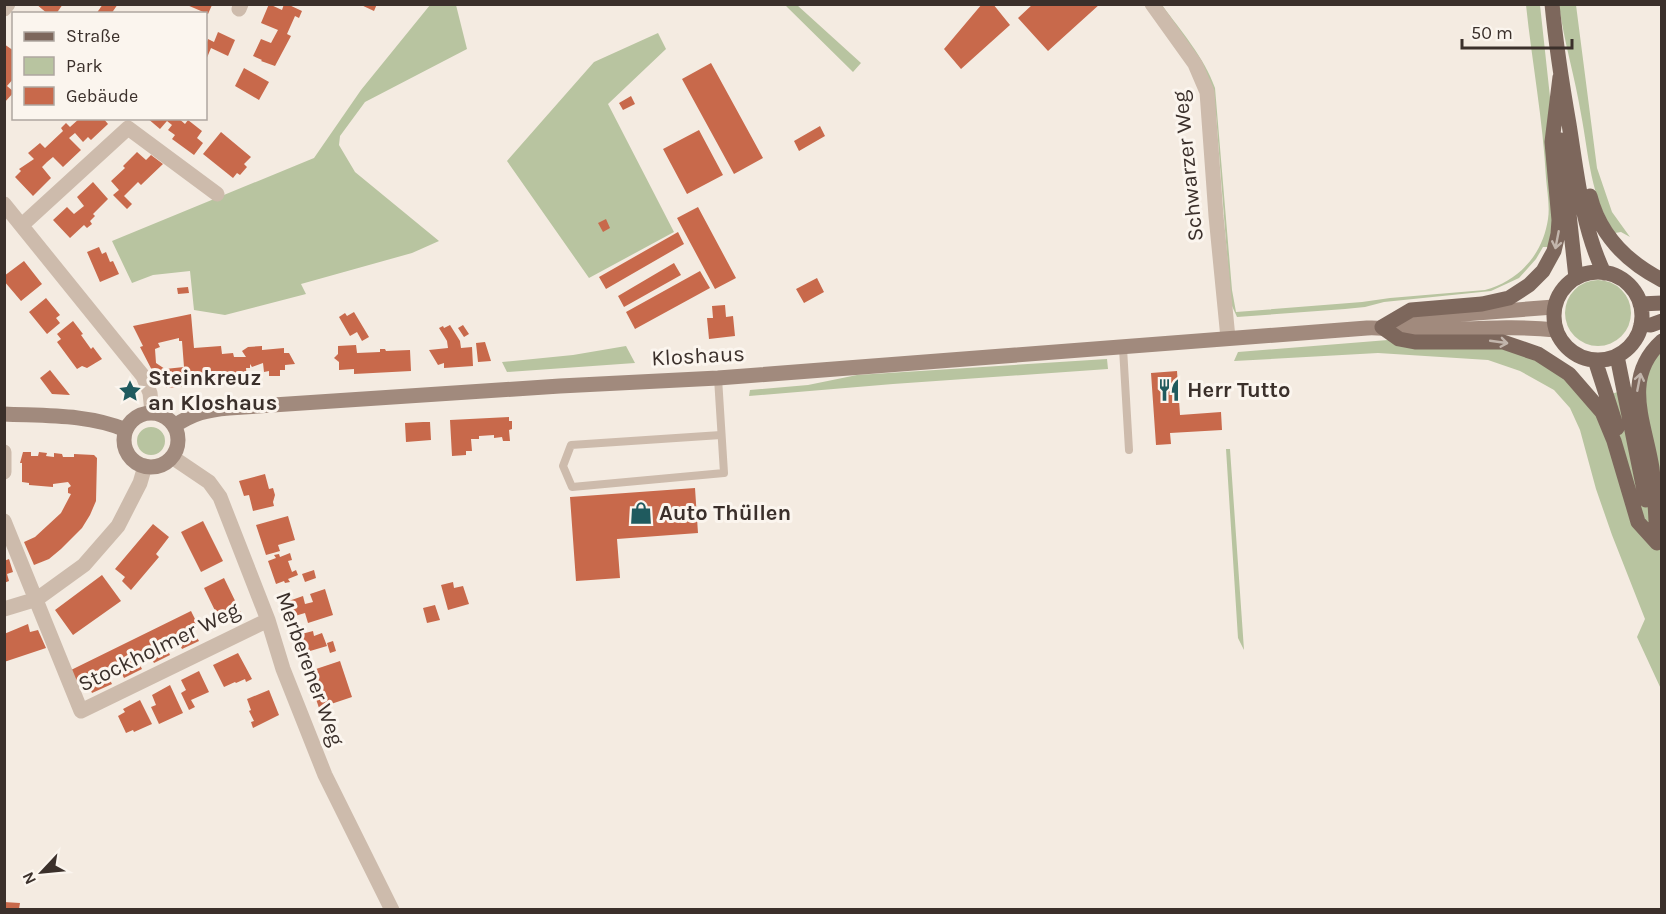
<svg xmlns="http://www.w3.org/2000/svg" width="1666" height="914" font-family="Karla,sans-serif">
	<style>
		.green { fill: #b8c4a0 }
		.building { fill: #c8694b; fill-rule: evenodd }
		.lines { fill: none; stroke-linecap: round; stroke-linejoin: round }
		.lane { stroke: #cdbbac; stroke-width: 8 }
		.street { stroke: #cdbbac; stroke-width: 15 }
		.secondary { stroke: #a18a7d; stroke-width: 15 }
		.primary { stroke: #7d675c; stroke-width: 15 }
		.oneway { stroke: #c2b5ac }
		.labels { text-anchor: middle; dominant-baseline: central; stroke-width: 6; stroke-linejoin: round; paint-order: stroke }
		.street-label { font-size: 22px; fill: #3b302b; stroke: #fbf5ee }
		.poi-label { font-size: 22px; font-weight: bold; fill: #3b302b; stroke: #fbf5ee; text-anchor: start }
	</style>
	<rect width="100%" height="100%" fill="#f4ebe1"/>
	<!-- green -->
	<path class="green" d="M430 5H456L467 49 365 102 340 136 339 145 355 172 439 241 412 253 301 284 306 294 225 315 194 310 190 271 153 275 132 283 112 241 314 158 361 90Z
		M785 5H797L861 63 853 72Z
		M1159 5H1162C1181 31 1204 57 1215 88L1232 290 1236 312 1362 302 1390 298 1485 290C1519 281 1543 254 1548 219 1550 206 1547 191 1546 178 1543 120 1532 62 1526 5H1540L1550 97 1555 223 1550 247H1543L1536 259 1519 278 1491 291 1384 302 1365 307 1345 309 1237 317 1232 306 1230 293 1216 115Z
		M1559 5H1576L1597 168 1612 212 1630 237 1621 232 1615 233C1590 198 1589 155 1581 114 1575 77 1564 42 1559 5Z
		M658 33 666 49 608 104 674 232 589 278 507 161 594 62Z
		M1565 313a33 33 0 1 1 66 0a33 33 0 1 1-66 0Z
		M1388 340 1503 348 1546 363 1573 386 1586 403 1646 382 1650 367 1661 349V689L1637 637 1645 619 1612 535 1596 489 1580 430 1570 408 1554 390 1520 371 1488 360 1378 353 1234 361 1238 352Z
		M626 346 635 363 507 372 502 362 573 355Z
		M1107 359 1108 369 893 384 749 396 750 390 808 385 857 375Z
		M137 441a14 14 0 1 1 28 0a14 14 0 1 1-28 0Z
		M1226 449H1230L1244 650 1238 638Z"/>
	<!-- building -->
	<path class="building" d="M36 4H63L56 14H48Z
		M103 4H118L111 14H96Z
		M269 4 282 10 284 4H287L302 11 299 18 295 16 287 34 291 36 275 66 261 61 262 60 253 56 261 39 271 43 278 30 261 23Z
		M359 4H377L374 11Z
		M982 4H993L1010 25 961 69 944 49Z
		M1033 4H1100L1048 51 1018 18Z
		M187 5H212L208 14Z
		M218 32 235 40 228 56 211 48 206 60V45L208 39 214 42Z
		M4 44 14 51V78L7 86 14 92 4 103Z
		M711 63 763 158 734 174 682 79Z
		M244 68 269 82 259 100 235 86Z
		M631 96 635 104 623 110 619 103Z
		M80 118H103L108 124 91 140 88 137 83 142 75 133 69 138 81 150 63 167 53 157 47 162 42 167 51 178 33 196 15 177 21 171 19 169 34 159 28 153 40 143 45 148 63 131 61 128 66 123 70 127Z
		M147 118H178L185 124 188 120 202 131 197 138 203 143 194 155 172 139 175 135 168 130 172 125 167 121 160 129Z
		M820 126 825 136 799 151 794 141Z
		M699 130 723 175 687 194 663 149Z
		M221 132 251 157 244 164 247 167 240 175 237 173 233 178 203 154Z
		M137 152 146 160 151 155 163 164 141 185 138 182 124 196 132 204 127 209 113 195 119 190 111 181 125 168 123 166Z
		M93 182 108 199 93 214 95 216 90 221 92 224 87 228 84 225 70 238 53 220 67 207 74 214 84 206 77 197Z
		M698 207 736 278 715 289 677 218Z
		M606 219 610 228 603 232 598 223Z
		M678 232 684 244 606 289 599 277Z
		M99 247 102 254 106 252 110 262 113 261 119 274 100 282 87 252Z
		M24 261 42 284 21 301 4 281V276Z
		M674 263 681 275 624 307 618 296Z
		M700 271 710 288 635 329 626 312Z
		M817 278 824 292 804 303 796 289Z
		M188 287 189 293 178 294 177 288Z
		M46 298 60 315 56 318 60 323 47 334 29 312Z
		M725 305 726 317 733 316 735 336 709 339 707 318H713L712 306Z
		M354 312 369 337 362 341 357 332 350 336 339 317 345 313 347 316Z
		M191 314 194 348 221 346 222 354 233 353 234 357H246L242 351 248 347 262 346V350L284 348V353H289L295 364 285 365V370H280V376H269V371L264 372 263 363 252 367 250 364V368H246L247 381 166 388V380H157L140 347 143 346 133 326ZM179 338V341H182L184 367 165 369 156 363 155 349 160 347 158 343Z
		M73 321 83 334 81 335 91 349 93 347 102 359 87 368 82 366 77 369 57 342 61 339 57 334Z
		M450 325 460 341 461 348 472 347 473 366 444 368V363L438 365 429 350 448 348 447 341 439 328 443 326 444 328Z
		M463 325 469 334 464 337 458 328Z
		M485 342 491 361 478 362 476 343Z
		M356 345 357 353 380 352V349H385L386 351 410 350 411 371 354 374V369L339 370V362L334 358 338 354V346Z
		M50 370 70 395 52 394 40 378Z
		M1177 371 1180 415 1221 412 1222 430 1170 433 1171 444 1156 445 1151 373Z
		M509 417V421H512V429L509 430 510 441H503L502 437 494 438V435L479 436V439H471L472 451H466V455L452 456 450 420Z
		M423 422H430L431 440 406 442 405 423Z
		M23 452H31V456H38L39 452 47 453 46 456 54 457V453L62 454 63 457H74V454L94 455 97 458 96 501 90 515 82 528 61 549 49 559 34 565 24 542 35 537 61 513 71 494 68 493V488L71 486 68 482 53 484V487L29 485V483L22 482V463H20Z
		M265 474 269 489 273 488 275 495 273 502 274 506 253 511 249 495 244 496 239 481Z
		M695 488 698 533 617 539 620 578 576 581 570 497Z
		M288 516 295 540 278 545 280 551 266 555 256 525Z
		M203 521 223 561 201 572 181 532Z
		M153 524 169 537 156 554 159 557 131 590 122 581 125 577 115 569Z
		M290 553 292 560 288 561 292 572 296 570 298 575 288 579 290 582 285 583 284 581 276 584 268 561 276 558 274 555 279 554 280 557Z
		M9 559 13 572 7 574 9 581 4 583V561Z
		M314 570 316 578 305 582 302 574Z
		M102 575 121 601 73 635 55 610Z
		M224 578 242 615 222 625 204 588Z
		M453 582 454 588 463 586 469 604 448 610 441 585Z
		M325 589 333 615 308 623 305 613 288 618 283 603 303 596 305 604 313 602 310 594Z
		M435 605 440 620 427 623 423 608Z
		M191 611 197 623 191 626 199 641 182 649 177 639 171 641 169 637 163 640 170 655 154 663 148 652 142 654 136 657 142 669 124 678 117 664 111 667 112 669 106 672 112 684 92 693 86 680 77 685 71 670Z
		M28 624 30 632 38 630 46 648 4 662V634Z
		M313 631 314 636 322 633 327 646 300 654 294 636Z
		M333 641 336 651 330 653 327 643Z
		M238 653 252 679 246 682 245 679 236 683 235 682 224 687 213 665Z
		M340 661 352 697 319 708 307 672Z
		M199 671 209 692 191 700 195 707 189 710 181 693 186 690 181 680Z
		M170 685 183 713 159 724 151 707 156 705 152 695Z
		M269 690 279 715 253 728 251 722 254 721 249 711 251 710 247 699Z
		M140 700 152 724 134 732 133 730 126 733 118 716 125 712 123 709Z
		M4 902 20 903 19 909H4Z"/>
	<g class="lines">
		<!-- lane -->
		<path class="lane" d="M1123 348 1129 450
			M718 378 724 473 572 487 563 466 571 445 721 435"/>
		<!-- street -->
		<path class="street" d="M1152 4 1195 64 1207 92 1216 216 1228 338
			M4 9 8 4
			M239 9 241 4
			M4 204 143 376 150 393 152 412
			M22 225 128 128 217 194
			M4 452V472
			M172 457 209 482 220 497 268 620 283 669 325 775 392 910
			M4 521 81 711 268 620
			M4 609 37 599 84 565 118 526 140 483 145 466"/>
		<!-- secondary -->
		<path class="secondary" d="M1390 324 1405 320 1424 317 1554 307
			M124 440a27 27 0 1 1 54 0a27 27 0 1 1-54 0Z
			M4 414C45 416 88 414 126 430
			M174 426C194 413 206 410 229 408L560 386 718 378 1367 328C1385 327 1402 331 1419 331 1464 330 1510 325 1556 330"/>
		<!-- primary -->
		<path class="primary" d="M1552 4C1556 45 1562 84 1569 124 1577 174 1582 227 1604 273
			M1560 77 1552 142 1559 220 1558 234 1554 251 1543 271 1529 285 1509 298 1482 304 1411 310 1382 327 1399 339 1415 342H1503L1538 354 1569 374 1602 412 1614 441 1638 522 1657 543
			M1561 140 1576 278
			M1590 196C1600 235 1627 262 1662 280
			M1554 316a44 44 0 1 1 88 0a44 44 0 1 1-88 0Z
			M1640 304 1662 303
			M1641 324 1651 325 1662 321
			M1617 356 1646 500
			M1595 360 1617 428
			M1657 543C1656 518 1655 493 1652 468 1645 423 1621 378 1662 341"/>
	</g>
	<!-- one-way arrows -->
	<defs><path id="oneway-shaft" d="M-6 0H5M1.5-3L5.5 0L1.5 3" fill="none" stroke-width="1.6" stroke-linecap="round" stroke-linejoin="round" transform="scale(1.5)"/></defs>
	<g class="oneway">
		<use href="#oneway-shaft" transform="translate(1557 240) rotate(101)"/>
		<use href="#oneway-shaft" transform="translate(1499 342) rotate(8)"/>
		<use href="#oneway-shaft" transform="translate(1639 382) rotate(-79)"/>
	</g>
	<!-- icons -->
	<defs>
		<g id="restaurant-bare" transform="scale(1.8)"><path d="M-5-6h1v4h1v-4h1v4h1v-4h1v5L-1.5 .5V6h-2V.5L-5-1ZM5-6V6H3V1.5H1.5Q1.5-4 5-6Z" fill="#1f5a5e" stroke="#fbf5ee" stroke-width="2.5" paint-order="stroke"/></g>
		<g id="sight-bare" transform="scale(1.8)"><path d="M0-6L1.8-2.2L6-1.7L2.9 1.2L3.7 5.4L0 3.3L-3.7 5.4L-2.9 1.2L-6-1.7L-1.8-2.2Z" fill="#1f5a5e" stroke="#fbf5ee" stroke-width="2.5" paint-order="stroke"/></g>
		<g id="shop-bare" transform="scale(1.8)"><path d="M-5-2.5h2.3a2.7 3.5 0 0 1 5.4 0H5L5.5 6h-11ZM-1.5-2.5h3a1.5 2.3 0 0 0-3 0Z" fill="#1f5a5e" stroke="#fbf5ee" stroke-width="2.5" paint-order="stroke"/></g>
	</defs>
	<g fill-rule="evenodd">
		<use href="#restaurant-bare" x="1169" y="390"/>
		<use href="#sight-bare" x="130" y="391"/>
		<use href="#shop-bare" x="641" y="513"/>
	</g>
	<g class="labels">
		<!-- street labels -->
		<g class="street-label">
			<text transform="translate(1188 166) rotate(-96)">Schwarzer Weg</text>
			<text transform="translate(698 356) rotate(-3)">Kloshaus</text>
			<text transform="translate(159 647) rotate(-26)">Stockholmer Weg</text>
			<text transform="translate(310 669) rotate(70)">Merberener Weg</text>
		</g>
		<!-- poi labels -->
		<g class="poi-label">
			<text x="148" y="378">Steinkreuz<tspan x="148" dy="25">an Kloshaus</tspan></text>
			<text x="1187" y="390">Herr Tutto</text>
			<text x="659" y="513">Auto Thüllen</text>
		</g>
	</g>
	<!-- border -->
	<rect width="1666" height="914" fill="none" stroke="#3b302b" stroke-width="12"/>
	<!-- legend -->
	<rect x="12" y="12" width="195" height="108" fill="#fbf5ee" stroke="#aea6a0" stroke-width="1.5"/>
	<rect x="24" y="32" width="30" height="9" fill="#7d675c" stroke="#aea6a0" stroke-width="1.5"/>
	<text x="66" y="42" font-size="18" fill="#3b302b">Straße</text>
	<rect x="24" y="57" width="30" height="18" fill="#b8c4a0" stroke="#aea6a0" stroke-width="1.5"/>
	<text x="66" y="72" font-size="18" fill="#3b302b">Park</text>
	<rect x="24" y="87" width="30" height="18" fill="#c8694b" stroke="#aea6a0" stroke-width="1.5"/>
	<text x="66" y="102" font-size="18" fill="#3b302b">Gebäude</text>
	<!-- north arrow -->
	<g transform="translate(42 872) rotate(244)" stroke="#fbf5ee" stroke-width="4.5" paint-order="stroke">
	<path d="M0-4.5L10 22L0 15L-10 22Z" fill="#3b302b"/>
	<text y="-9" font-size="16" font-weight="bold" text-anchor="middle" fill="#3b302b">N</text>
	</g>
	<!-- scale -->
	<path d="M1462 39v9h110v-9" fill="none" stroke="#3b302b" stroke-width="3"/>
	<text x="1471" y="39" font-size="18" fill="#3b302b" stroke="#fbf5ee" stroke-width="4.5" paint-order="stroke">50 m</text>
</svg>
